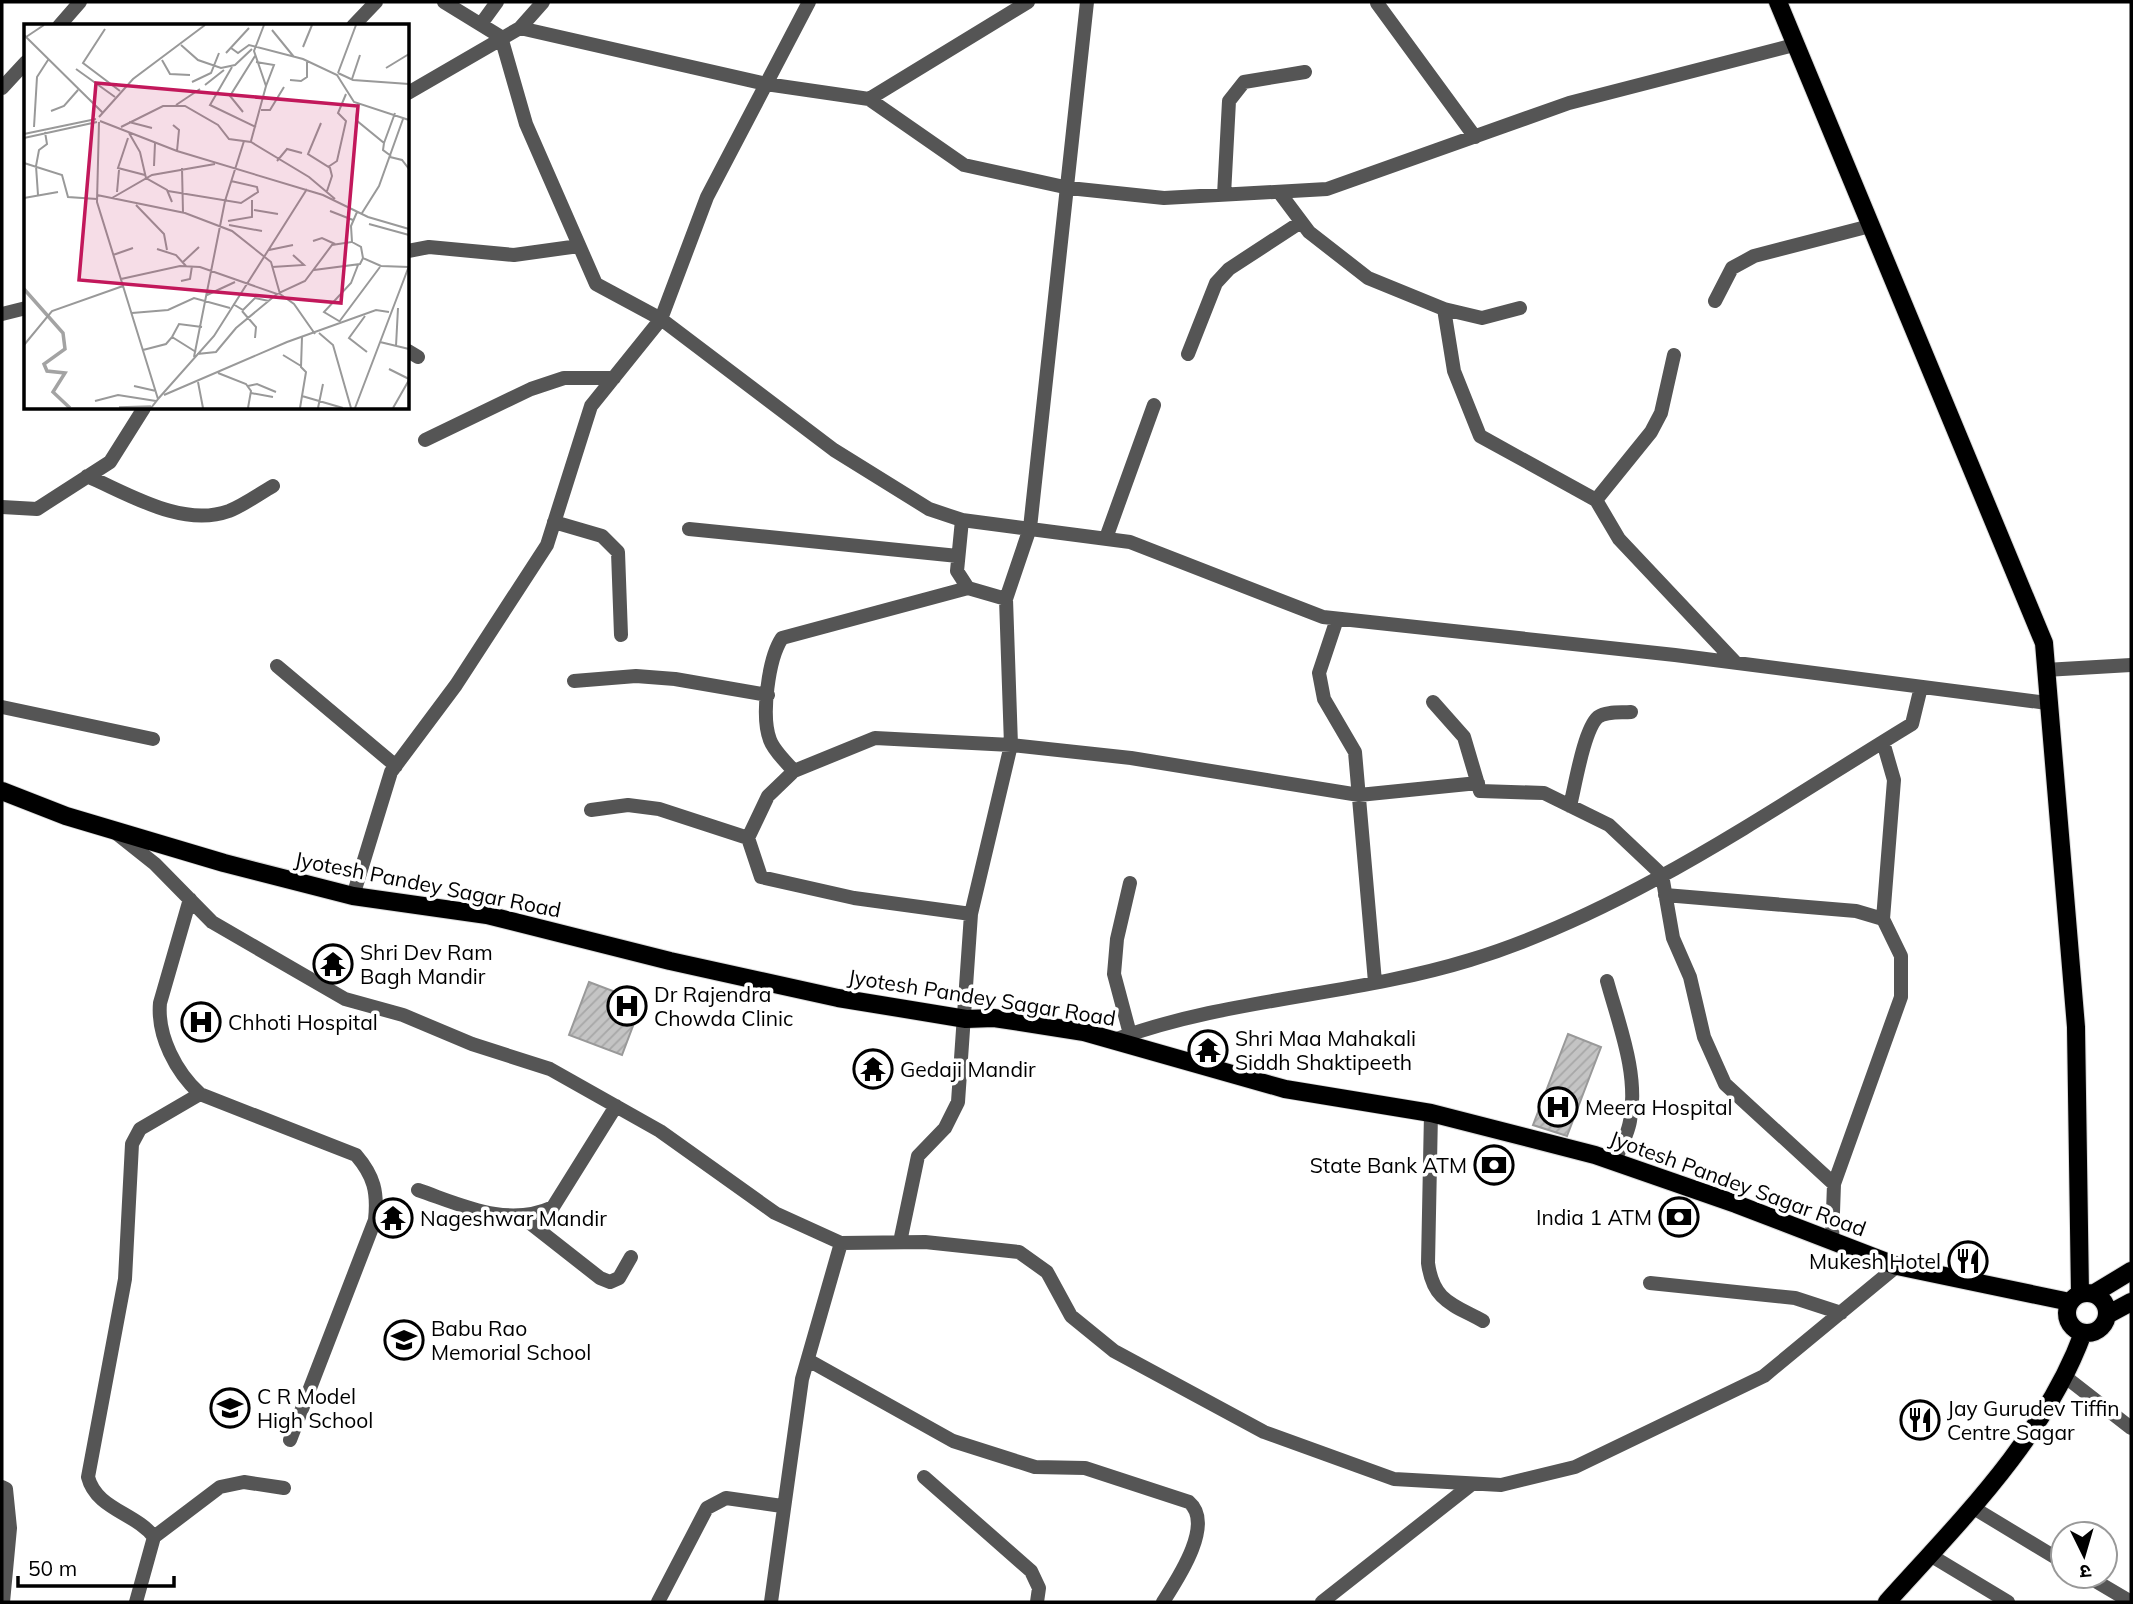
<svg xmlns="http://www.w3.org/2000/svg" width="2133" height="1604" font-family="Mulish,'Noto Sans Devanagari',sans-serif">
	<style>
		.building { fill: url(#building-hatch); stroke: #999; stroke-width: 2 }
		.lines { fill: none; stroke-linecap: round; stroke-linejoin: round }
		.primary-casing { stroke: #dbdbdb; stroke-width: 20 }
		.street { stroke: #555; stroke-width: 14 }
		.primary { stroke: #000; stroke-width: 18 }
		.labels { text-anchor: middle; dominant-baseline: central; stroke-width: 7; stroke-linejoin: round; paint-order: stroke }
		.street-label { font-size: 21px; fill: #000; stroke: #fff }
		.poi-label { font-size: 21px; fill: #000; stroke: #fff; text-anchor: start }
		.inset-river { fill: none; stroke: #a3a3a3; stroke-width: 3.5 }
		.inset-road { fill: none; stroke: #999; stroke-width: 2 }
		.view { fill: #c2185b; fill-opacity: 0.15; stroke: #c2185b; stroke-width: 3.5 }
		.inset-edge { fill: none; stroke: #000; stroke-width: 3.5 }
	</style>
	<defs>
		<pattern id="building-hatch" width="6" height="6" patternUnits="userSpaceOnUse" patternTransform="scale(1.75)"><rect width="6" height="6" fill="#c4c4c4"/><path d="M-1 1l2-2M0 6l6-6M5 7l2-2" fill="none" stroke="#a7a7a7"/></pattern>
	</defs>
	<rect width="100%" height="100%" fill="#fff"/>
	<!-- building -->
	<path class="building" d="M589 982 642 1002 622 1055 569 1035Z
		M1568 1034 1601 1047 1567 1136 1533 1125Z"/>
	<g class="lines">
		<!-- primary casing -->
		<g class="primary-casing">
			<path id="primary" d="M1778 2 2044 643 2076 1027 2080 1294
				M2 791 66 816 224 863 353 896 487 915 670 961 838 998 966 1019 994 1018 1084 1032 1285 1089 1431 1113 1595 1155 1736 1204 1897 1266 2070 1302
				M2067 1313a20 20 0 1 1 40 0a20 20 0 1 1-40 0Z
				M2093 1294 2131 1271
				M2107 1315 2131 1302
				M1887 1602C1960 1521 2045 1437 2083 1333"/>
		</g>
		<!-- street -->
		<path class="street" d="M444 2 501 37 526 124 596 284 661 319 834 450 929 509 962 520 1130 542 1323 617 1675 655 2047 703
			M1377 3 1475 137
			M481 24 497 2
			M59 26 80 2
			M353 26 376 2
			M520 28 543 2
			M2 88 26 62
			M408 93 520 28 766 84 869 99 964 165 1069 188 1164 198 1327 189 1569 103 1794 45
			M869 99 1028 2
			M1279 192 1309 232 1368 278 1444 309 1482 318 1520 308
			M1224 195 1229 101 1244 82 1305 72
			M408 251 429 247 514 255 579 246
			M1715 301 1732 268 1754 256 1870 226
			M1444 309 1454 371 1480 436 1596 500 1619 539 1736 663
			M2 314 26 308
			M408 351 418 357
			M1188 354 1216 283 1229 269 1301 222
			M425 440 531 389 564 378H614
			M87 476C129 494 182 528 229 511 244 505 259 494 273 486
			M1596 500 1651 432 1661 413 1674 355
			M2 507 37 509 110 462 144 408
			M962 520 957 571 968 588 1006 599
			M554 522 602 536 618 552 621 635
			M689 529 958 556
			M1106 538 1154 405
			M1337 619 1319 673 1324 699 1355 752 1375 982
			M277 666 396 766
			M2045 670 2131 665
			M574 681 636 676 675 679 768 695
			M1433 702 1464 737 1480 791 1544 793 1609 825 1662 875 1673 938 1690 977 1704 1037 1725 1084 1834 1184 1832 1240
			M2 707 153 739
			M1883 742 1894 780 1883 919
			M794 771C786 762 774 751 770 740 761 717 768 659 782 638L968 588
			M1570 806C1575 786 1584 729 1598 717 1607 711 1621 713 1631 712
			M591 810 628 805 659 809 748 838
			M116 833 155 864 212 922 345 999 403 1015 472 1044 550 1069 660 1131 775 1213 841 1243 925 1242 1019 1252 1047 1272 1071 1316 1114 1351 1264 1432 1394 1479 1501 1485 1575 1467 1764 1376 1897 1266
			M1665 895 1856 911 1883 919 1901 956V997L1834 1184
			M353 896 391 772 456 685 547 545 591 406 661 319 707 197 809 2
			M190 899 160 1003C157 1036 176 1072 200 1094L356 1155C374 1176 378 1192 375 1220L290 1440
			M971 914 854 898 761 877 748 838 768 796 794 771 875 738 1011 745 1131 758 1359 795 1478 783
			M1607 981C1619 1025 1639 1074 1630 1121 1628 1134 1620 1149 1614 1162
			M1130 1034 1114 974 1117 939 1130 883
			M1114 1040C1227 998 1353 996 1470 960 1627 912 1772 809 1912 724L1921 687
			M1431 1113 1428 1263C1433 1301 1452 1304 1483 1321
			M418 1190C462 1205 507 1228 553 1207L616 1106
			M521 1216 600 1278 610 1282 619 1278 631 1257
			M900 1242 918 1156 945 1128 958 1102 971 914 1011 745 1006 599 1030 528 1087 2
			M1650 1283 1795 1298 1841 1313
			M808 1360 953 1441 1035 1467 1085 1468 1189 1502C1215 1524 1177 1580 1163 1602
			M2063 1375 2131 1428
			M924 1477 1031 1571 1039 1588 1037 1602
			M2 1487 6 1489 10 1528 3 1602
			M1972 1507 2063 1562
			M154 1537 220 1487 244 1482 284 1488
			M1930 1555 2008 1602
			M2087 1576 2131 1602
			M136 1602 154 1537C136 1513 96 1509 88 1477L125 1279 132 1144 140 1129 200 1094
			M658 1602 707 1508 726 1498 782 1506
			M771 1602 802 1379 841 1243
			M1322 1602 1472 1484"/>
		<!-- primary -->
		<use href="#primary" class="primary"/>
	</g>
	<!-- icons -->
	<defs>
		<g id="temple-ring" transform="scale(2.0125)"><circle r="9.5" fill="#fff" stroke="#000" stroke-width="1.5"/><path d="M0-6L5-2H3V0L6.5 2.5H4V6H1.5V3h-3V6H-4V2.5H-6.5L-3 0V-2H-5Z" fill="#000"/></g>
		<g id="hospital-ring" transform="scale(2.0125)"><circle r="9.5" fill="#fff" stroke="#000" stroke-width="1.5"/><path d="M-5-5h3v3.5h4V-5h3V5h-3V1.5h-4V5h-3Z" fill="#000"/></g>
		<g id="bank-ring" transform="scale(2.0125)"><circle r="9.5" fill="#fff" stroke="#000" stroke-width="1.5"/><path d="M-6-4H6V4H-6ZM0-2.3a2.3 2.3 0 1 0 0 4.6a2.3 2.3 0 1 0 0-4.6Z" fill="#000"/></g>
		<g id="restaurant-ring" transform="scale(2.0125)"><circle r="9.5" fill="#fff" stroke="#000" stroke-width="1.5"/><path d="M-5-6h1v4h1v-4h1v4h1v-4h1v5L-1.5 .5V6h-2V.5L-5-1ZM5-6V6H3V1.5H1.5Q1.5-4 5-6Z" fill="#000"/></g>
		<g id="university-ring" transform="scale(2.0125)"><circle r="9.5" fill="#fff" stroke="#000" stroke-width="1.5"/><path d="M0-5L7-2L0 1L-7-2ZM-4 1L0 2.5L4 1V4Q0 6-4 4Z" fill="#000"/></g>
	</defs>
	<g fill-rule="evenodd">
		<use href="#temple-ring" x="333" y="964"/>
		<use href="#hospital-ring" x="627" y="1006"/>
		<use href="#hospital-ring" x="201" y="1022"/>
		<use href="#temple-ring" x="1208" y="1050"/>
		<use href="#temple-ring" x="873" y="1069"/>
		<use href="#hospital-ring" x="1558" y="1107"/>
		<use href="#bank-ring" x="1494" y="1165"/>
		<use href="#bank-ring" x="1679" y="1217"/>
		<use href="#temple-ring" x="393" y="1218"/>
		<use href="#restaurant-ring" x="1968" y="1261"/>
		<use href="#university-ring" x="404" y="1340"/>
		<use href="#university-ring" x="230" y="1408"/>
		<use href="#restaurant-ring" x="1920" y="1420"/>
	</g>
	<g class="labels">
		<!-- street labels -->
		<g class="street-label">
			<text transform="translate(428 884) rotate(11)">Jyotesh Pandey Sagar Road</text>
			<text transform="translate(982 997) rotate(9)">Jyotesh Pandey Sagar Road</text>
			<text transform="translate(1738 1183) rotate(20)">Jyotesh Pandey Sagar Road</text>
		</g>
		<!-- poi labels -->
		<g class="poi-label">
			<text x="360" y="952">Shri Dev Ram<tspan x="360" dy="24">Bagh Mandir</tspan></text>
			<text x="654" y="994">Dr Rajendra<tspan x="654" dy="24">Chowda Clinic</tspan></text>
			<text x="228" y="1022">Chhoti Hospital</text>
			<text x="1235" y="1038">Shri Maa Mahakali<tspan x="1235" dy="24">Siddh Shaktipeeth</tspan></text>
			<text x="900" y="1069">Gedaji Mandir</text>
			<text x="1585" y="1107">Meera Hospital</text>
			<text x="1467" y="1165" text-anchor="end">State Bank ATM</text>
			<text x="1652" y="1217" text-anchor="end">India 1 ATM</text>
			<text x="420" y="1218">Nageshwar Mandir</text>
			<text x="1941" y="1261" text-anchor="end">Mukesh Hotel</text>
			<text x="431" y="1328">Babu Rao<tspan x="431" dy="24">Memorial School</tspan></text>
			<text x="257" y="1396">C R Model<tspan x="257" dy="24">High School</tspan></text>
			<text x="1947" y="1408">Jay Gurudev Tiffin<tspan x="1947" dy="24">Centre Sagar</tspan></text>
		</g>
	</g>
	<!-- overview -->
	<g transform="translate(24 24)">
		<rect width="385" height="385" fill="#fff"/>
		<path class="inset-river" d="M0 265 39 309 41 325 20 340 23 347 41 349 29 368 46 384M95 384 127 383"/>
		<path class="inset-road" d="M81 5 59 39 96 67M248 6 270 33M0 11 78 88M2 13 20 1M157 21 174 36 197 44 211 41 228 25M279 23 288 1M207 24 214 29 225 21 279 35 313 51 330 78 385 96M202 29 225 4M138 36 146 50 166 51M232 38 250 41 242 62M208 43 186 81 232 103M362 44 385 30M52 45 91 73M314 49 329 56 385 60M314 49 332 1M328 55 336 31M266 56 277 57 283 53V37M168 58 187 49 195 29M181 61 200 46M334 80 332 96 360 119 359 126 367 132M152 81 176 65M237 86H246L260 63M27 87 40 82 54 66M219 88 206 72 231 32M75 93 109 55 181 1M76 97 153 127 299 171 344 193 385 205M75 98 73 178 134 375 127 384M105 98 128 104M297 99 284 130 306 144 308 152 303 167M149 101 155 106 153 127M10 103 13 53 24 36M97 103 139 82H161L194 101 205 115 227 118 285 153 311 175M105 109 116 128 122 154 143 166 148 178M0 110 72 95M0 114 73 98M104 114 94 144 121 151M227 117 242 62 230 27 240 1M360 119 371 89M366 133 378 136 385 145M253 137 263 125 278 129M0 139 38 151 44 173 73 175M130 142 131 119M304 143 313 137 322 97 314 89 322 70M158 144 159 189M144 167 217 179 234 168 233 163 207 157M93 168 95 146M14 171 12 142 15 126 23 120 21 108M73 171 161 189 208 207 247 238 256 270 270 280 291 310M0 174 34 168M88 174 128 151 191 140M112 181 140 210 143 226M230 186 254 190M306 187 329 196M338 189 355 162 379 95M204 197 228 193V176M345 200 385 211M205 201 238 207M289 217 298 214 311 220M328 218 337 223 339 234M133 225 152 231 162 242M245 226 269 221M89 231 109 224M159 238 175 223M248 243 280 241 269 231M290 246 336 240 339 234 357 242 385 243M97 255 156 242 176 243 253 270 281 257 308 221 328 218 327 202 333 188M157 257 166 255 168 242M183 271 211 258M209 280 219 286 231 274 245 277M218 287 232 303 231 314M108 289 144 286 170 274 206 284M341 292 325 314 343 328M315 297 300 288 327 259 334 241M315 298 356 243M295 309 309 321 327 384M148 313 155 300 178 303M356 318 385 325M0 321 28 287 99 262M372 322 374 284M119 326 142 320 148 313 172 328M173 330 192 328 212 304 253 270M259 331 277 342M170 333 201 177 220 117M365 345 385 355M194 349 222 360 227 367 224 384M174 358 179 384M110 362 132 367M224 362 233 360 252 368M227 369 249 373M140 371 263 318 352 286 365 288M278 372 319 384M134 375 190 312 283 165M71 377 94 371 132 377M276 384 282 348 277 343 278 313M294 384 299 360M331 384 385 242M369 384 385 356"/>
		<path class="view" d="M72 59 334 82 317 279 55 256Z"/>
		<rect width="385" height="385" class="inset-edge"/>
	</g>
	<!-- border -->
	<rect width="2133" height="1604" fill="none" stroke="#000000" stroke-width="7"/>
	<!-- north arrow -->
	<g transform="translate(2084 1555) rotate(175)"><circle r="33" fill="#ffffff" stroke="#999999" stroke-width="2"/>
	<path d="M0-5L12 26L0 18L-12 26Z" fill="#000000"/>
	<text y="-10" font-size="19" font-weight="bold" text-anchor="middle" fill="#000000">उ</text>
	</g>
	<!-- scale -->
	<path d="M18 1576v10h156v-10" fill="none" stroke="#000000" stroke-width="3.5"/>
	<text x="28" y="1576" font-size="21" fill="#000000" stroke="#ffffff" stroke-width="5" paint-order="stroke">50 m</text>
</svg>
